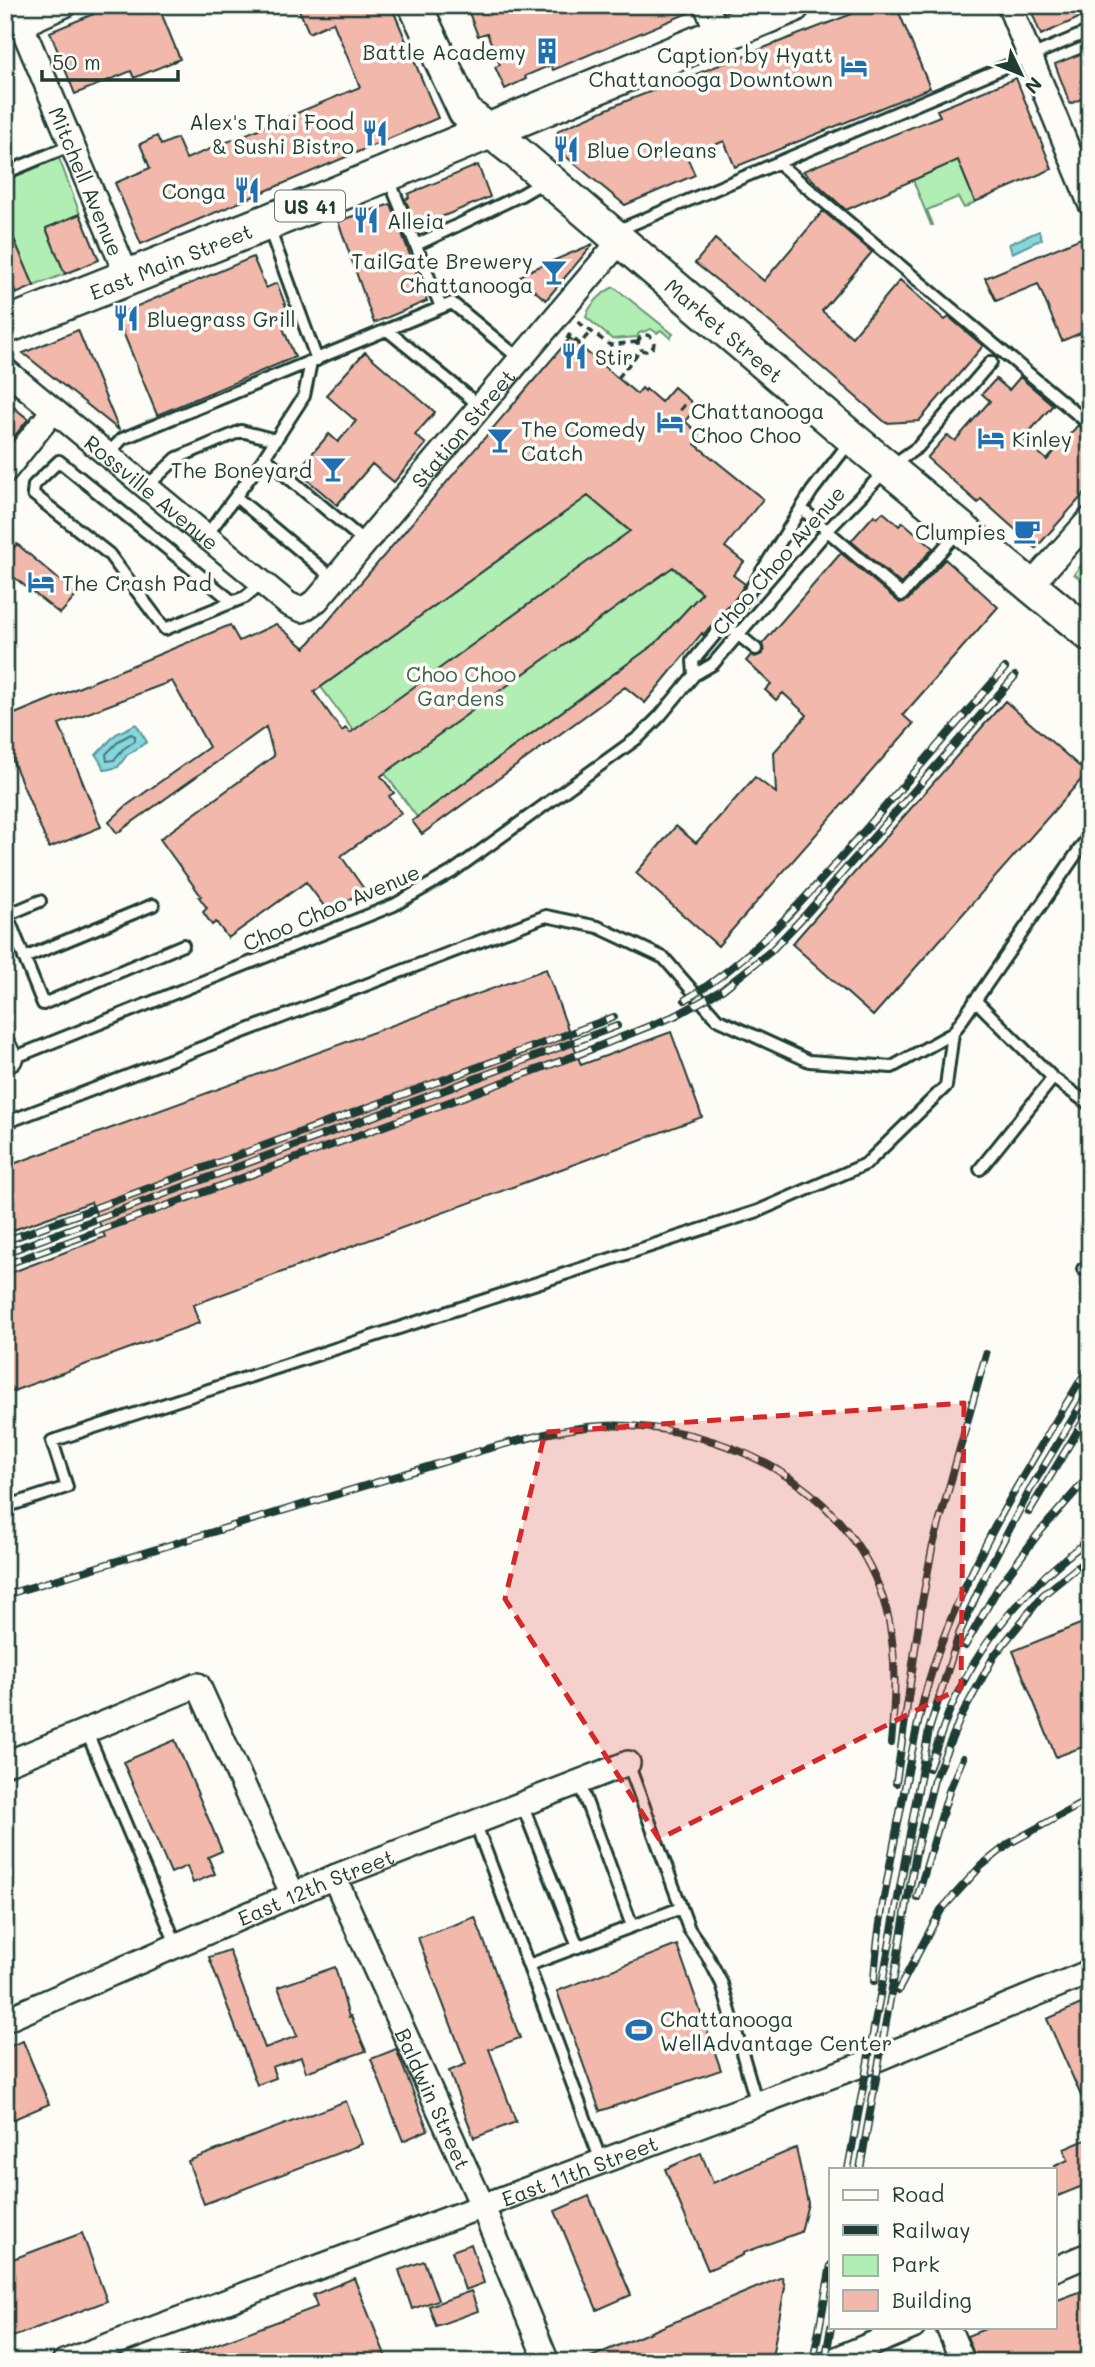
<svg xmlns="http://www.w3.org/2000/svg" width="1095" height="2367" font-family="Mali,sans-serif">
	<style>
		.green { fill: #b0eeb4; stroke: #689674; stroke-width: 2 }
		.water { fill: #85d6dd; stroke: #5c9999; stroke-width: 2 }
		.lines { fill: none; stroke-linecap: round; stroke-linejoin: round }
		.shore { stroke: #487a78; stroke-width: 2 }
		.building { fill: #f2b8ab; stroke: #1f3d34; stroke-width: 2; fill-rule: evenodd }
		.service-casing { stroke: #1f3d34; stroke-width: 16 }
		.minor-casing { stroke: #1f3d34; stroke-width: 28 }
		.secondary-casing { stroke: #1f3d34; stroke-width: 37 }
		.primary-casing { stroke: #1f3d34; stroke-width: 40 }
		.path { stroke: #1f3d34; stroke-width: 3.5; stroke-dasharray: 7 5; stroke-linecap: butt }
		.service { stroke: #fdfcf7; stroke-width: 10 }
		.minor { stroke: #fdfcf7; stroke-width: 23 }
		.secondary { stroke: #fdfcf7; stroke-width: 32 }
		.primary { stroke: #fdfcf7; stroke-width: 35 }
		.rail-casing { stroke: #1f3d34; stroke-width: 8 }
		.rail { stroke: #fdfcf7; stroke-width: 5; stroke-dasharray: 16; stroke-linecap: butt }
		.marked { fill: #d62828; fill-opacity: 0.2; stroke: #d62828; stroke-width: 5; stroke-dasharray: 14 9; stroke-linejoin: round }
		.labels { text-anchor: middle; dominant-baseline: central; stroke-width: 7; stroke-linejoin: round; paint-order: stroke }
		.shield { fill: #fdfcf7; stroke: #62766e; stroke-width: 2 }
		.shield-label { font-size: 19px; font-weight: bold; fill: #1f3d34 }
		.poi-label { font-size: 21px; fill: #1f3d34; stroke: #fdfcf7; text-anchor: start }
		.street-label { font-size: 21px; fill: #1f3d34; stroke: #fdfcf7 }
		.park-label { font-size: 21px; fill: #3c604e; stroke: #fdfcf7 }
	</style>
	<rect width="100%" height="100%" fill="#fdfcf7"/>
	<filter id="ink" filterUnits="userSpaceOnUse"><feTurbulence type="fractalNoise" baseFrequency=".0143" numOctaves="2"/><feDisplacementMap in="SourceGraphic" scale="14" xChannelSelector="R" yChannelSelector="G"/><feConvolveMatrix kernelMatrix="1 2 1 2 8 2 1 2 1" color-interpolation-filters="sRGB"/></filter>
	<g filter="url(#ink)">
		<!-- green -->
		<path class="green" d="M59 158 80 214 46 229 65 274 34 286 5 218V180Z
			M958 160 975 202 964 208 958 197 927 210 933 225H931L913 180Z
			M614 287 673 334 670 338 661 330 657 333 651 329 639 333 637 337 612 339 586 317C588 306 604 291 614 287Z
			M588 496 702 593 656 643 417 817 321 687Z
			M1090 554V586L1074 574Z"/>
		<!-- water -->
		<path class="water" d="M1039 231 1042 239 1012 253 1009 244Z
			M136 724 147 742 127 755 118 767 105 770 96 755 116 734Z"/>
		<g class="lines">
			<!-- shore -->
			<path class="shore" d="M131 734 135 736V741L123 749 114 760 107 761 106 754 120 740Z"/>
		</g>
		<!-- building -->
		<path class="building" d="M115 5H158L180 59 134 78 131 71 75 94 50 32Z
			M297 5H391L438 118 141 244 115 183 150 168 140 144 157 136 161 145 177 138 186 159 360 87 333 22 309 33Z
			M466 5H692L693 11 553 70 551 65 525 76 526 79 505 89 495 67 500 65 487 33 478 36Z
			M875 5H896L930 88 735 167 724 141 687 157 695 175 625 205 558 150 556 136 559 130 621 103Z
			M1029 5H1090V13L1041 35Z
			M1090 50V95L1070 104 1055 64Z
			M1016 78 1052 169 975 202 958 160 846 210 803 171 940 116 937 110Z
			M478 165 490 197 417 227 405 199 409 198 408 194Z
			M391 204 427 301 374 323 338 221Z
			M823 211 872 252 822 311 852 337 900 280 945 320 949 317 983 346 919 421 886 423 765 318 695 263 715 239 764 281Z
			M80 214 99 260 65 274 46 228Z
			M5 218 34 286 16 294 5 269Z
			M1081 238 1090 258V329L1062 341 1038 284 996 301 985 278Z
			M593 244 546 300 519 278 526 272Z
			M253 257 266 288 277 283 288 312 278 316 295 357 157 415 116 315Z
			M78 330 119 430 23 353Z
			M570 338 637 394 642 388 645 391 646 389 661 402 674 387 697 407 685 421 699 434 697 436 700 438 695 444 763 499 725 547 744 562 733 575 745 584 735 599 703 635 702 633 645 703 625 687 422 834 412 821 656 643 702 593 673 567 381 776 394 793 389 796 401 813 341 856 364 889 330 914 306 882 228 938 216 922 212 925 203 912 207 908 199 897 201 896 160 839 274 756 266 727 117 833 109 822 126 806 209 747 172 681 59 724 101 827 49 848 5 742V718L230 625 239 641 276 624 305 648ZM588 496 630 531 350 733 346 728 342 731 314 692Z
			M365 352 435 412 415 435 426 444 394 482 372 464 337 505 297 471 329 434 338 442 356 421 326 395Z
			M1020 377 1053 405 1023 439 1047 460 1078 425 1090 433V487L1036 548 981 499 978 503 927 458 947 435 955 441 990 401 982 394 996 379 1009 390Z
			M5 400 28 419 5 448Z
			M883 512 899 526 903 522 933 548 901 584 851 541 874 515 877 518Z
			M17 544 77 595 60 614 5 570V559Z
			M841 553 900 603 908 600 945 559 998 607 903 715 913 724 718 946 636 873 676 826 696 843 755 777 776 793 774 752 807 715 783 693 776 700 765 690 771 684 746 661 751 655 755 657 762 654 764 650 762 644Z
			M1005 701 1087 773 873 1016 792 944Z
			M546 969 581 1065 671 1032 702 1117 193 1305 199 1323 5 1394V1275L105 1237 91 1202 5 1233V1167Z
			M1090 1620V1744L1056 1757 1013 1651Z
			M175 1740 222 1851 208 1857 215 1874 193 1883 187 1866 171 1873 123 1762Z
			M475 1917 520 2038 489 2049 516 2122 474 2138 449 2071 466 2064 418 1938Z
			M677 1945 721 2070 600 2111 557 1991Z
			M229 1950 265 2048 297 2036 278 1987 335 1967 349 2017 351 2016 366 2051 306 2072 301 2057 272 2067 276 2078 257 2085 209 1957Z
			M1090 2000V2116L1047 2019Z
			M23 2041 49 2104 5 2123V2048Z
			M396 2049 428 2130 403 2141 371 2059Z
			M346 2101 362 2144 204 2204 188 2161Z
			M1090 2138V2183L1058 2196 1055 2188V2166L1068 2160 1064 2149Z
			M796 2148 808 2203 801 2232 743 2253V2255L708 2270 665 2169 701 2153 713 2183Z
			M589 2196 631 2295 597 2310 555 2211Z
			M82 2233 107 2301 10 2338 5 2327V2262Z
			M471 2244 484 2283 465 2290 452 2251Z
			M424 2261 438 2300 412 2309 399 2270Z
			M782 2277 785 2287 771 2362H579Z
			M354 2278 388 2362H340L337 2356 321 2362H173V2360L317 2307 313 2295Z
			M1090 2288V2362H977L967 2336 990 2327H1055V2301Z
			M471 2291 478 2311 436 2326 429 2306Z"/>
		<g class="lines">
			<!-- service casing -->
			<g class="service-casing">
				<path id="service" d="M778 163 1090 425
					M5 173 72 145
					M388 177 441 307
					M269 228 317 360
					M616 231 1090 31
					M416 245 521 195 545 181
					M387 330 480 406
					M107 455 122 439 452 303 520 359
					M265 458 365 542
					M146 487 177 458 241 431 276 440
					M236 497 334 579
					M801 508 902 595 958 532
					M206 536 262 461 304 396 311 362
					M233 602 59 461 34 485 33 494 109 554 165 629 245 597 262 583
					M735 632 756 649
					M694 675 693 661 744 600 812 491 852 439
					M5 911 7 915 40 901
					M7 915 43 1004 183 945
					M24 958 153 905
					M975 1000 1053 1078 980 1169
					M8 1060 394 905 452 872 639 737 660 716 694 675 713 664 828 530 888 468 918 447 991 362
					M1053 1078 1090 1105
					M5 1123 546 916 598 927 664 958 717 1019 809 1061 892 1067 953 1033 1090 834
					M1083 1269 1090 1268
					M5 1507 67 1487 52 1441 758 1211 866 1164 946 1086 953 1033
					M86 1730 177 1946
					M628 1763 689 1929 707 1955 722 1984 757 2104
					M579 1782 632 1926
					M522 1804 578 1947
					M475 1822 601 2161
					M529 1965 681 1908"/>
			</g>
			<!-- minor casing -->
			<g class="minor-casing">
				<g id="minor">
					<path id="s1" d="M13 5 128 278"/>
					<path d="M706 5 719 36"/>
					<path d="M1009 5 1090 203"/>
					<path d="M21 25 65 5"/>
					<path id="s2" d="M5 370 288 604 302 610 317 600 620 241"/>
					<path d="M5 471 53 411"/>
					<path d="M1031 585 1090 519"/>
					<path d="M5 1048 10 1059"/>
					<path d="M5 1764 198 1685 293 1895"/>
					<path id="s3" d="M334 1877 482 2205 547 2362"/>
					<path id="s4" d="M5 2020 334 1877 628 1763"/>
					<path d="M1055 2269 1090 2254"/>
					<path d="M948 2327 963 2362"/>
					<path id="s5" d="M64 2362 877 2059 1090 1972"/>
					<path d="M829 2362 913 2327"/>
				</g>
			</g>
			<!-- secondary casing -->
			<g class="secondary-casing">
				<g id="secondary">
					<path id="s6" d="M415 5 465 112 515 151 852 438 1090 635"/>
				</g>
			</g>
			<!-- primary casing -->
			<g class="primary-casing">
				<g id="primary">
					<path id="s7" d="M5 326 311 205 792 5"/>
				</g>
			</g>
			<!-- path -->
			<path class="path" d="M578 322 610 345 638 342
				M638 343a8 8 0 1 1 16 0a8 8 0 1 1-16 0Z
				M567 339 569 335 580 344 590 332
				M618 378 641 349
				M680 410 687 402"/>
			<!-- service -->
			<use href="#service" class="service"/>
			<!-- minor -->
			<use href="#minor" class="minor"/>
			<!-- secondary -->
			<use href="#secondary" class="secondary"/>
			<!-- primary -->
			<use href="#primary" class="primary"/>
			<!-- rail casing -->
			<g class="rail-casing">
				<path id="rail" d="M685 1000C758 956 811 892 866 829 912 775 958 722 1005 668
					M5 1241 614 1017
					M5 1253 617 1026
					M5 1265 577 1055 677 1015 722 990 771 951 807 913 1015 676
					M1029 1512 1090 1410
					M5 1595 483 1450C530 1437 581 1423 629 1426 746 1432 863 1500 889 1621 897 1662 895 1702 891 1743
					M965 1646 998 1588 1038 1534 1090 1475
					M929 1768C936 1749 942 1730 949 1712 980 1640 1027 1585 1090 1539
					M896 1783 921 1608 932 1549 986 1354
					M917 1898 950 1788 963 1758
					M874 1981C877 1927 888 1876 898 1823 910 1763 919 1704 940 1647 977 1547 1035 1455 1090 1365
					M898 1991 941 1910 981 1866 1010 1843 1090 1799
					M848 2169 929 1730 959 1634 986 1574 1032 1486 1090 1390
					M860 2169 917 1847 934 1780 960 1719 994 1656 1043 1595 1090 1557
					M813 2362 831 2265
					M825 2362 831 2327"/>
			</g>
			<!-- rail -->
			<use href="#rail" class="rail"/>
		</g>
	</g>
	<!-- marked area -->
	<path class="marked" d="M964 1403 961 1688 659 1839 505 1599 545 1432Z"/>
	<!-- icons -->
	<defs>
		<g id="building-bare" transform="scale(2.1)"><path d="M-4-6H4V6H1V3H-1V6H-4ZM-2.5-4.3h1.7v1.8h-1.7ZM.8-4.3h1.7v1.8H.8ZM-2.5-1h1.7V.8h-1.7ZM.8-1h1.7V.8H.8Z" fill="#1f6fb2" stroke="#fdfcf7" stroke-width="2.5" paint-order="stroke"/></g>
		<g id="hotel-bare" transform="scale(2.1)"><path d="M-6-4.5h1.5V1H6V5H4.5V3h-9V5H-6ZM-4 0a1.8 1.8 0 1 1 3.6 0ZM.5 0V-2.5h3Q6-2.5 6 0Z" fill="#1f6fb2" stroke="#fdfcf7" stroke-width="2.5" paint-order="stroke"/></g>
		<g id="restaurant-bare" transform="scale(2.1)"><path d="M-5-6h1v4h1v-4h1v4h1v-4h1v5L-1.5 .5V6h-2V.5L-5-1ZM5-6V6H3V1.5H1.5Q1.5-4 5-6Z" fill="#1f6fb2" stroke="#fdfcf7" stroke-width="2.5" paint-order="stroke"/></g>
		<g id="bar-bare" transform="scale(2.1)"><path d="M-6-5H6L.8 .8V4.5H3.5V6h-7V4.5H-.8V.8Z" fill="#1f6fb2" stroke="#fdfcf7" stroke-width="2.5" paint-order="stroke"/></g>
		<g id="cafe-bare" transform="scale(2.1)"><path d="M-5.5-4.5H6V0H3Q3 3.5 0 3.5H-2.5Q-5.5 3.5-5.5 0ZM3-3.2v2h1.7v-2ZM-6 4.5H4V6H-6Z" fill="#1f6fb2" stroke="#fdfcf7" stroke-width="2.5" paint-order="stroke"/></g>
		<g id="stadium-bare" transform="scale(2.1)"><path d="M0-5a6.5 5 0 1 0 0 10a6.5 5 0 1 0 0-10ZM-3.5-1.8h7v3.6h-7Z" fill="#1f6fb2" stroke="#fdfcf7" stroke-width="2.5" paint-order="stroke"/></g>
	</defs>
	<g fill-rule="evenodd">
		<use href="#building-bare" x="547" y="51"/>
		<use href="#hotel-bare" x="854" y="66"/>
		<use href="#restaurant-bare" x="375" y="133"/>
		<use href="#restaurant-bare" x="566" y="149"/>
		<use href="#restaurant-bare" x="247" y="190"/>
		<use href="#restaurant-bare" x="366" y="220"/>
		<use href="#bar-bare" x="554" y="272"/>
		<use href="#restaurant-bare" x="126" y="318"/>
		<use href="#restaurant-bare" x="574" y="356"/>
		<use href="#hotel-bare" x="670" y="422"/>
		<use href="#hotel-bare" x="991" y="438"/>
		<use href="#bar-bare" x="500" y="440"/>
		<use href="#bar-bare" x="333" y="469"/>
		<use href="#cafe-bare" x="1027" y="531"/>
		<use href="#hotel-bare" x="41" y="582"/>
		<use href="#stadium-bare" x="639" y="2030"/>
	</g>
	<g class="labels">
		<!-- shield labels -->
		<rect class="shield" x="275" y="190.5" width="70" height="31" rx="5"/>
		<g class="shield-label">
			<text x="310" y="206">US 41</text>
		</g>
		<!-- poi labels -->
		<g class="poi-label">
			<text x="526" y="51" text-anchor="end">Battle Academy</text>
			<text x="833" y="54" text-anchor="end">Caption by Hyatt<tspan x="833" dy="24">Chattanooga Downtown</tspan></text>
			<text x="354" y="121" text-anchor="end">Alex's Thai Food<tspan x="354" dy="24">&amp; Sushi Bistro</tspan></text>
			<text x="587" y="149">Blue Orleans</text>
			<text x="226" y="190" text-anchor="end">Conga</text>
			<text x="387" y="220">Alleia</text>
			<text x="533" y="260" text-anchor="end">TailGate Brewery<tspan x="533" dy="24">Chattanooga</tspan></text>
			<text x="147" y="318">Bluegrass Grill</text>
			<text x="595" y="356">Stir</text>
			<text x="691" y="410">Chattanooga<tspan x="691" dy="24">Choo Choo</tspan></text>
			<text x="521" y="428">The Comedy<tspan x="521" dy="24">Catch</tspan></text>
			<text x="1012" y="438">Kinley</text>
			<text x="312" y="469" text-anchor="end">The Boneyard</text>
			<text x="1006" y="531" text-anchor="end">Clumpies</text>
			<text x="62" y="582">The Crash Pad</text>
			<text x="660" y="2018">Chattanooga<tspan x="660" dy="24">WellAdvantage Center</tspan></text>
		</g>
		<!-- street labels -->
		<g class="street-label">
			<text stroke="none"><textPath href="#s1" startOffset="191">Mitchell Avenue</textPath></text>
			<text stroke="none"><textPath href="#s7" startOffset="178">East Main Street</textPath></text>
			<text stroke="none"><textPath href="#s6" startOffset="457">Market Street</textPath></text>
			<text stroke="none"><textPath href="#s2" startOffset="626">Station Street</textPath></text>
			<text stroke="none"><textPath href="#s2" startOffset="191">Rossville Avenue</textPath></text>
			<text transform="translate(778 560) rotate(-49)">Choo Choo Avenue</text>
			<text transform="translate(331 907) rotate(-23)">Choo Choo Avenue</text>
			<text stroke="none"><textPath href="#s4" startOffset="338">East 12th Street</textPath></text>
			<text stroke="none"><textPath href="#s3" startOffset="243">Baldwin Street</textPath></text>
			<text stroke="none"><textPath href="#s5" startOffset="550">East 11th Street</textPath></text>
		</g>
		<!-- park labels -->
		<g class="park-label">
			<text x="461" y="673">Choo Choo<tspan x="461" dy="24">Gardens</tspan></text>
		</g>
	</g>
	<!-- margin -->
	<rect width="1095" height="2367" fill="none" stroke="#fdfcf7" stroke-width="28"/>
	<rect x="14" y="14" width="1067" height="2339" fill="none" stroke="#1f3d34" stroke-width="2.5" filter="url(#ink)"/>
	<!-- legend -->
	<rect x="829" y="2168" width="228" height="161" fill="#fdfcf7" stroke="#a4b0a9" stroke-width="2"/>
	<rect x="843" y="2190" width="35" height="10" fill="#fdfcf7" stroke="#a4b0a9" stroke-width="2"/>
	<text x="892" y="2202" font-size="21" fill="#1f3d34">Road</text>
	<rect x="843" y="2225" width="35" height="10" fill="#1f3d34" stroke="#a4b0a9" stroke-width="2"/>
	<text x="892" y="2238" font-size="21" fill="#1f3d34">Railway</text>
	<rect x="843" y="2255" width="35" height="21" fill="#b0eeb4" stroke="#a4b0a9" stroke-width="2"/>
	<text x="892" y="2272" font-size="21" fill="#1f3d34">Park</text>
	<rect x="843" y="2290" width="35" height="21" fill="#f2b8ab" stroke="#a4b0a9" stroke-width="2"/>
	<text x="892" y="2308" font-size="21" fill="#1f3d34">Building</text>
	<!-- north arrow -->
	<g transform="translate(1021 74) rotate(133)" stroke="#fdfcf7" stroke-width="5" paint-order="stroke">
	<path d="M0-5L12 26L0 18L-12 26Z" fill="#1f3d34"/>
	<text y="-10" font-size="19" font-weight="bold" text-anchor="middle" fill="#1f3d34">N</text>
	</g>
	<!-- scale -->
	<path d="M42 70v10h136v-10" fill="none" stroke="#1f3d34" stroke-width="3.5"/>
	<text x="52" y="70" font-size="21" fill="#1f3d34" stroke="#fdfcf7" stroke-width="5" paint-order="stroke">50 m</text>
</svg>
